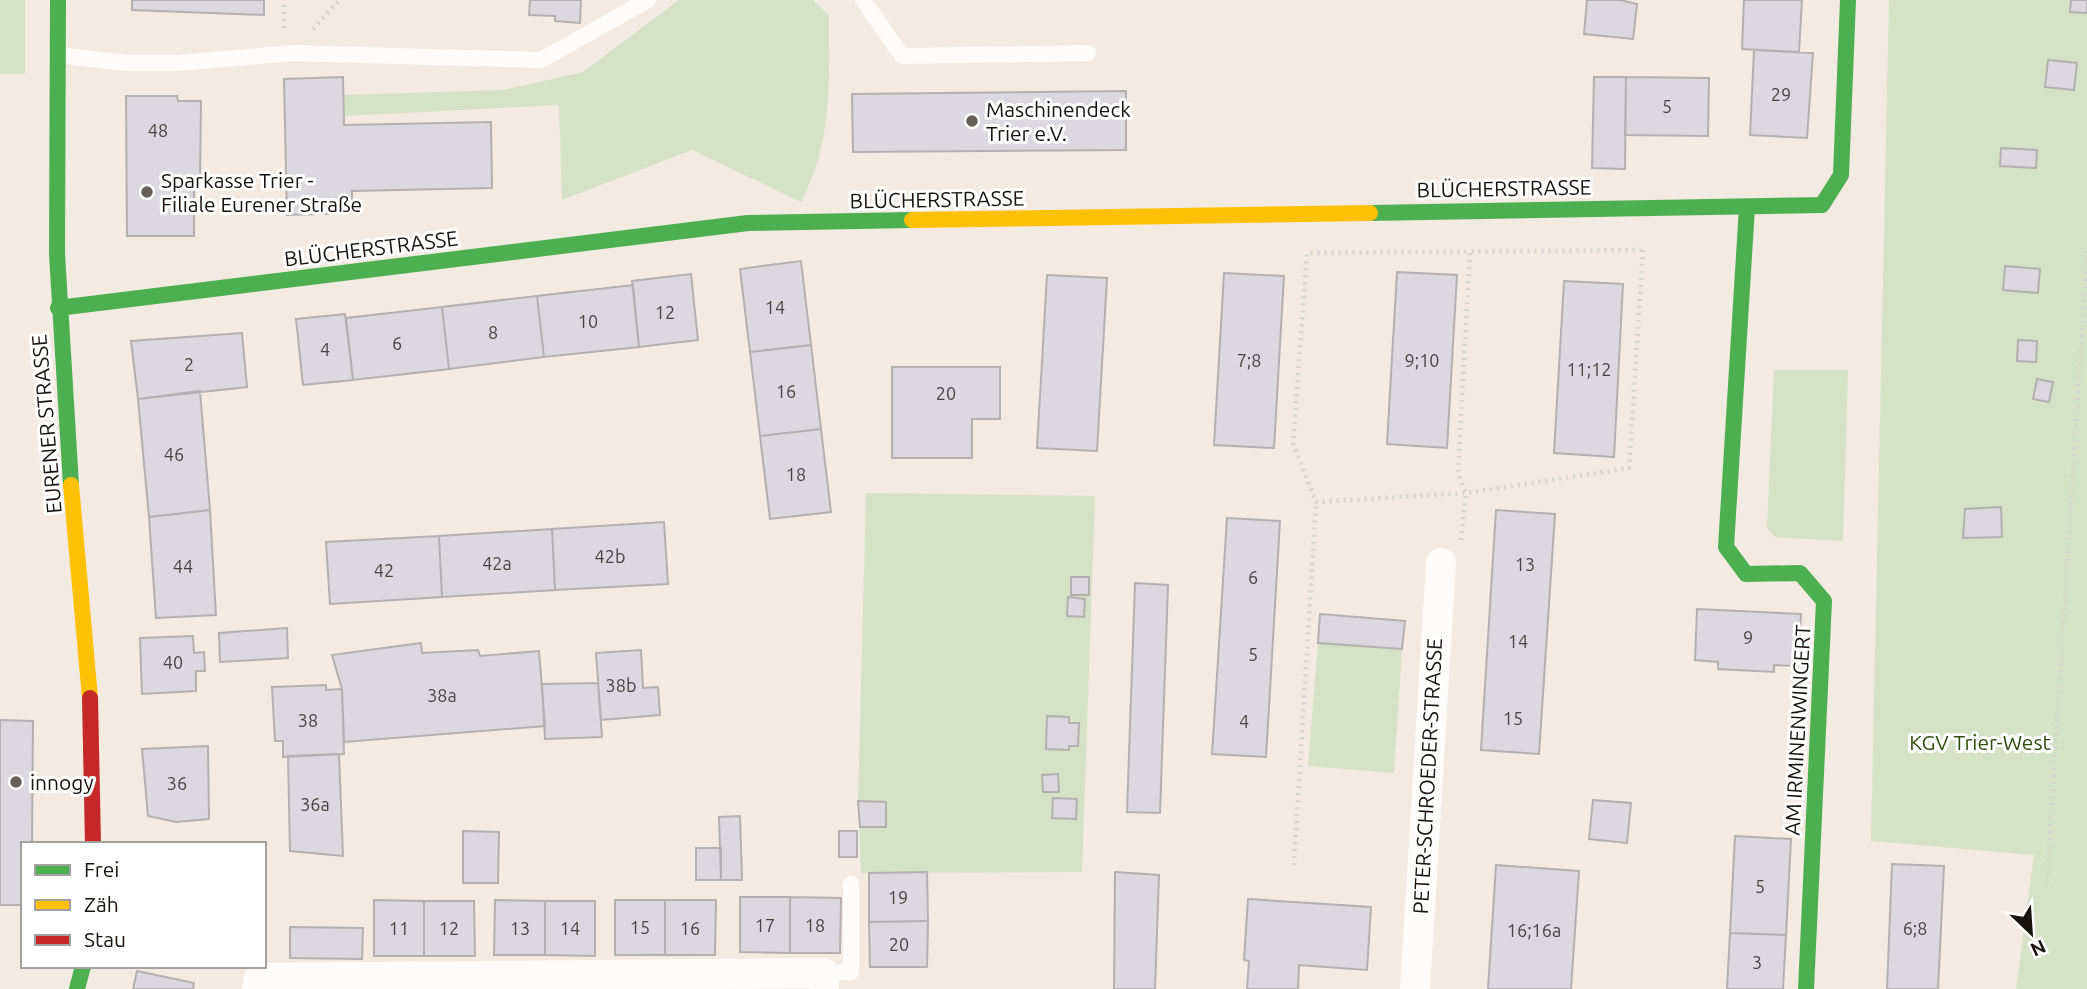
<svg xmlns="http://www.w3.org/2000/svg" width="2087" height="989" font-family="Ubuntu,sans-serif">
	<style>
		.green { fill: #d6e2c5 }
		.building { fill: #dcd8e0; stroke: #b4b0af; stroke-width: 2 }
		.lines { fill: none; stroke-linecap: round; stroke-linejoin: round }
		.path { stroke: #d6d4d2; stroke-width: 4.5; stroke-dasharray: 2 5; stroke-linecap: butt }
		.lane { stroke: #fdfcfb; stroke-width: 16 }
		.street { stroke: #fdfcfb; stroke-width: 30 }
		.fast { stroke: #4caf50; stroke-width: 16 }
		.slow { stroke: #ffc107; stroke-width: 16 }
		.jam { stroke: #c62828; stroke-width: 16 }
		.poi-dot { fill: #655e59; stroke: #fff; stroke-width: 2.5 }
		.labels { text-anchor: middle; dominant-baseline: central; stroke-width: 6; stroke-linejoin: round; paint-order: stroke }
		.number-label { font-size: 18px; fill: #494443 }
		.poi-label { font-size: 21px; fill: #18130f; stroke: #fff; text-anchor: start }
		.street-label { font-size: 21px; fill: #18130f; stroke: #fff }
		.park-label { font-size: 21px; fill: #2d4d0e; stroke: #fff }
	</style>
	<rect width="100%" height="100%" fill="#f3eae2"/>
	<!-- green -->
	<path class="green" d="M0 0H25V74H0Z
		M679 0H813L829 15C829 82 833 141 801 202L692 150 562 200 559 105 344 116V95L503 90 583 72Z
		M1889 0H2087V989H2016L2034 855 1871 841Z
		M1774 370H1848L1843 541 1775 537 1767 528Z
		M866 493 1095 496 1082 872 861 873 858 801Z
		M1318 643 1402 649 1394 773 1308 766Z"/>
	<!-- building -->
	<path class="building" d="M132 0H264V15L132 10Z
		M530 0H581L580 23 555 21V16L529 15Z
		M1587 0H1620L1637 4 1633 39 1584 34Z
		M1744 0H1802L1799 52 1742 49Z
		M2071 0H2087V13L2070 12Z
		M1754 50 1813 53 1807 138 1750 135Z
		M2048 60 2077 63 2074 90 2045 87Z
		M343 77 344 125 491 122 492 188 352 191V213L287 215 284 79Z
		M1594 77H1626L1625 169 1592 168Z
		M1626 77 1709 78 1708 136 1625 135Z
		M1126 91V150L853 152 852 94Z
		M126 96H177L178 101H201L200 181 194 182V236H127Z
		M2001 148 2037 150 2036 168 2000 166Z
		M801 261 811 345 750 352 740 269Z
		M2005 266 2040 269 2038 293 2003 290Z
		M1397 272 1457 275 1447 448 1387 444Z
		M1224 273 1284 276 1274 448 1214 445Z
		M691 274 698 340 639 347 632 281Z
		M1047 275 1107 278 1097 451 1037 448Z
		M1564 281 1623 284 1614 457 1554 453Z
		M633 285 639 347 544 357 537 296Z
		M537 296 544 357 449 369 442 307Z
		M442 307 449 369 353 380 346 318Z
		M345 314 353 380 303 385 296 319Z
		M242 333 247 387 138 399 131 341Z
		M2018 340 2037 341 2036 362 2017 361Z
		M811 345 821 429 760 436 750 352Z
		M892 367H1000V419H972V458H892Z
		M2037 379 2053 382 2049 402 2033 399Z
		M200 391 210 510 149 517 138 399Z
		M821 429 831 512 770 519 760 436Z
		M2001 507 2002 537 1963 538 1965 509Z
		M210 510 216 615 156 618 149 517Z
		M1496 510 1555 514 1539 754 1481 750Z
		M1227 518 1280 521 1266 757 1212 754Z
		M664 522 668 584 555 590 552 529Z
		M552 529 555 590 442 597 439 536Z
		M439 536 442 597 330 604 326 542Z
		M1071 577H1089V595H1071Z
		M1135 583 1168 585 1160 813 1127 812Z
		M1068 597 1085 599 1084 617 1067 616Z
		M1697 609 1801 614 1798 666 1774 665V672L1718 669V662L1695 660Z
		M1320 614 1405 621 1402 649 1318 643Z
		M287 628 288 658 220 662 219 633Z
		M193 636 194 653 204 652 205 671H196V691L142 694 140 638Z
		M421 643 422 653 478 650 480 656 539 651 545 726 344 742 342 689 332 655Z
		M641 650 643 688 658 687 660 715 601 720 596 653Z
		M598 683 602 737 545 739 542 684Z
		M326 685V690L342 689 344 754 283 757V741H275L272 687Z
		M1047 716 1069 717V723H1079L1078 746H1069V750L1046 749Z
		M0 720 33 721 32 844H23V905H0Z
		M208 746 209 819 176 822 148 816 142 749Z
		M339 754 343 856 290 851 288 756Z
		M1058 774 1059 792H1043L1042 775Z
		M1053 798 1077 799 1076 819 1052 818Z
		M1593 800 1631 803 1627 843 1589 839Z
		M858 801 886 802V827H860Z
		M740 816 742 880H721L719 817Z
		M463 831 499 832 498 883H463Z
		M839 831H857V857H839Z
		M1735 836 1791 839 1786 935 1730 933Z
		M696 848H721V880H696Z
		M1892 864 1944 866 1938 989H1887Z
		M1496 865 1579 871 1571 989H1488Z
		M927 872 928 921 869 922V873Z
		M1115 872 1159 875 1155 989H1114Z
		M740 897H790V953L740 952Z
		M790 897 841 898 840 953H790Z
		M1248 899 1371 907 1367 970 1299 965 1298 989H1247L1249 961 1244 960Z
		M374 900 424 901V956H374Z
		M495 900 545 901V955H494Z
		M615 900H665V955H615Z
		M665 900H716L715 955H665Z
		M424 901H474L475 956H424Z
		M545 901H595V956L545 955Z
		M928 921 927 967H870L869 922Z
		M290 927 363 928 362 959 290 958Z
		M1730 933 1786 935 1783 989H1727Z
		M137 971 194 983 193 989H133Z"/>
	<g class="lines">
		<!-- path -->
		<path class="path" d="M284 28V0
			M313 29 340 0
			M1643 250 1629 468 1466 493 1316 502 1293 443 1307 253Z
			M1461 540 1466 493 1458 473 1470 251
			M1294 865 1316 502
			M2047 882 2087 250"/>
		<!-- lane -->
		<path class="lane" d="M863 0 902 56 1088 53
			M57 55 126 63H178L292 53 541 60 648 0
			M824 973 851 972V884"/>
		<!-- street -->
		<path class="street" d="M257 989 259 978 824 973V989
			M1415 989 1441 563"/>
		<!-- fast -->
		<path class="fast" d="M58 0 57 254 71 485
			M1747 207 1726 547 1746 574 1800 573 1824 601 1806 989
			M1370 213 1822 205 1841 175 1848 0
			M58 308 748 223 912 220
			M77 989 83 966"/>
		<!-- slow -->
		<path class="slow" d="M912 220 1370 213
			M71 485 90 698"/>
		<!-- jam -->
		<path class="jam" d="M90 698 93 844"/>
	</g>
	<!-- markers -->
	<g class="poi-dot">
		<circle cx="972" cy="121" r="7"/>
		<circle cx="147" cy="192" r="7"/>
		<circle cx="16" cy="782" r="7"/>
	</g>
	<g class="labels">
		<!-- number labels -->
		<g class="number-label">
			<text x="1781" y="94">29</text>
			<text x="1667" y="106">5</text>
			<text x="158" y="130">48</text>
			<text x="775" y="307">14</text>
			<text x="665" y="312">12</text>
			<text x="588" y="321">10</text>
			<text x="493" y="332">8</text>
			<text x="397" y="343">6</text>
			<text x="325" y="349">4</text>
			<text x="1249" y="360">7;8</text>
			<text x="1422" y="360">9;10</text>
			<text x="189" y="364">2</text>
			<text x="1589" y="369">11;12</text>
			<text x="786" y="391">16</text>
			<text x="946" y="393">20</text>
			<text x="174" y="454">46</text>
			<text x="796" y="474">18</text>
			<text x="610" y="556">42b</text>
			<text x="497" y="563">42a</text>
			<text x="1525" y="564">13</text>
			<text x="183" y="566">44</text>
			<text x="384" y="570">42</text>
			<text x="1253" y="577">6</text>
			<text x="1748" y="637">9</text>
			<text x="1518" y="641">14</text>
			<text x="1253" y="654">5</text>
			<text x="173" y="662">40</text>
			<text x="621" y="685">38b</text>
			<text x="442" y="695">38a</text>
			<text x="1513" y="718">15</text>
			<text x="308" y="720">38</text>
			<text x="1244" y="721">4</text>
			<text x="177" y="783">36</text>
			<text x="315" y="804">36a</text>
			<text x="1760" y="886">5</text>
			<text x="898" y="897">19</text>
			<text x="765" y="925">17</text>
			<text x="815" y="925">18</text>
			<text x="640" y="927">15</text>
			<text x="399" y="928">11</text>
			<text x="449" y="928">12</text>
			<text x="520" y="928">13</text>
			<text x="570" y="928">14</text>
			<text x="690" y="928">16</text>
			<text x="1915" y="928">6;8</text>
			<text x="1534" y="930">16;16a</text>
			<text x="899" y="944">20</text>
			<text x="1757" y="962">3</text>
		</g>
		<!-- poi labels -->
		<g class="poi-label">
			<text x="986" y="109">Maschinendeck<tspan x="986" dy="24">Trier e.V.</tspan></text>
			<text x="161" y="180">Sparkasse Trier -<tspan x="161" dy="24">Filiale Eurener Straße</tspan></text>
			<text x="30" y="782">innogy</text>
		</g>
		<!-- street labels -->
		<g class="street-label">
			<text transform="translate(1504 188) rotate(-1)">BLÜCHERSTRASSE</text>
			<text transform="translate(937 199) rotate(-1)">BLÜCHERSTRASSE</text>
			<text transform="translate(371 248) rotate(-7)">BLÜCHERSTRASSE</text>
			<text transform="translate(46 424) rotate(-95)">EURENER STRASSE</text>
			<text transform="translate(1797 730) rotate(-87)">AM IRMINENWINGERT</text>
			<text transform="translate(1427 776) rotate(-87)">PETER-SCHROEDER-STRASSE</text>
		</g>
		<!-- park labels -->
		<g class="park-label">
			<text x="1980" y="742">KGV Trier-West</text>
		</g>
	</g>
	<!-- legend -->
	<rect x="21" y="842" width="245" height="126" fill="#ffffff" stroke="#a3a19f" stroke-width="2"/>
	<rect x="35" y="865" width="35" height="10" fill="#4caf50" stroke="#a3a19f" stroke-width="2"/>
	<text x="84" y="877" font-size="21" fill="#18130f">Frei</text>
	<rect x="35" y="900" width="35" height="10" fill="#ffc107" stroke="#a3a19f" stroke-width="2"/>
	<text x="84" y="912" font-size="21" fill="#18130f">Zäh</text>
	<rect x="35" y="935" width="35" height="10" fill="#c62828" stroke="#a3a19f" stroke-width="2"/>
	<text x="84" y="947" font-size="21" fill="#18130f">Stau</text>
	<!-- north arrow -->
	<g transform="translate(2031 933) rotate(155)" stroke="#ffffff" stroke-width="5" paint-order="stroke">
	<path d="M0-5L12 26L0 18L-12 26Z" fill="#18130f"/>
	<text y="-10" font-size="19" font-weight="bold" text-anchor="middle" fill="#18130f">N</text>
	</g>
</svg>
